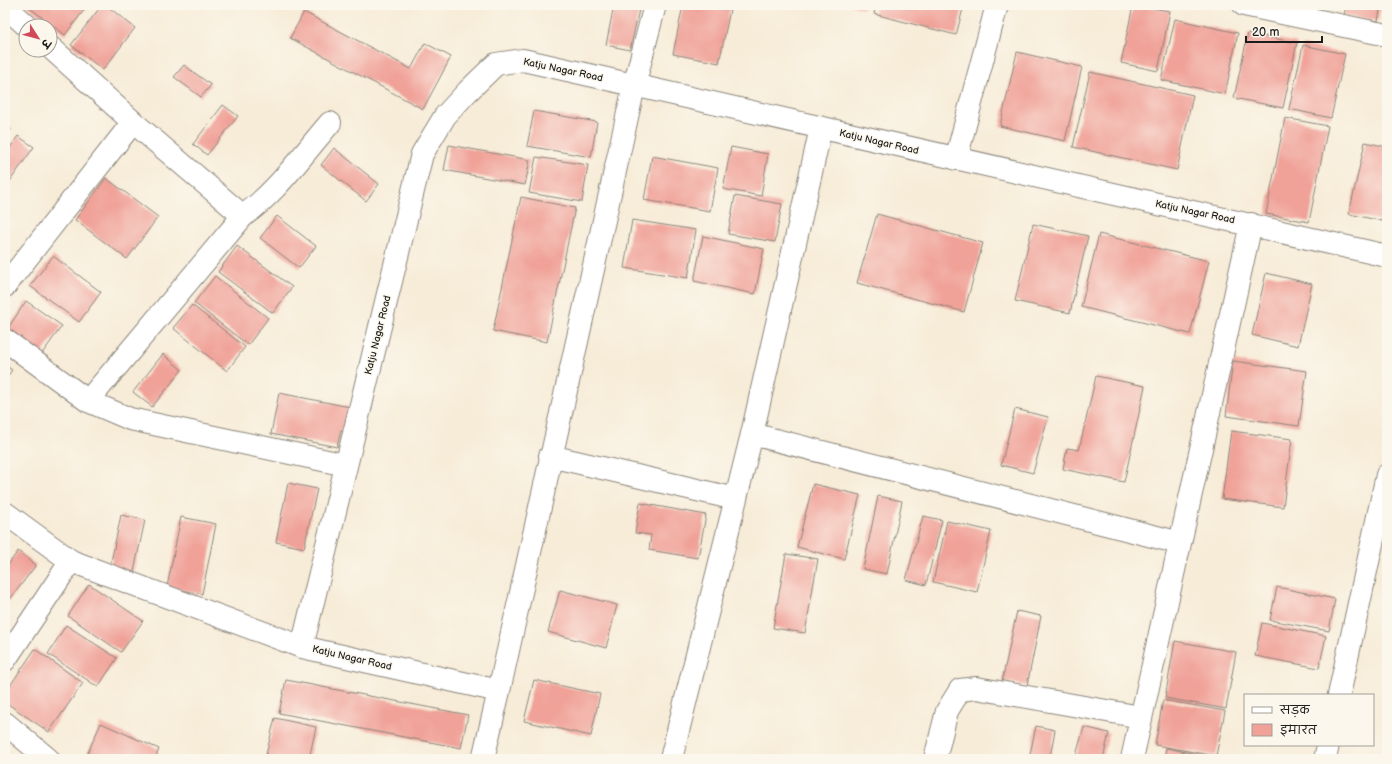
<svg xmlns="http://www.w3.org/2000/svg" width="1392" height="764" font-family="'Balsamiq Sans','Playpen Sans Deva',sans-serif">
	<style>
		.building { fill: #f0a198 }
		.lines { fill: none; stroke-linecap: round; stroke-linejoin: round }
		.street-casing { stroke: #8a847a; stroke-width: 24 }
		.street { stroke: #fff; stroke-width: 22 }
		.labels { text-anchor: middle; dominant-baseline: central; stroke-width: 3; stroke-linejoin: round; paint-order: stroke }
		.street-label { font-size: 10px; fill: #1c1c1c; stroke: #fbf7ec }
	</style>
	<rect width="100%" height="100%" fill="#fbf7ec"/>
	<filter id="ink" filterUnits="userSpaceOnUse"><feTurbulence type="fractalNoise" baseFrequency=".025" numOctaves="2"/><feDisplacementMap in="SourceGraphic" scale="8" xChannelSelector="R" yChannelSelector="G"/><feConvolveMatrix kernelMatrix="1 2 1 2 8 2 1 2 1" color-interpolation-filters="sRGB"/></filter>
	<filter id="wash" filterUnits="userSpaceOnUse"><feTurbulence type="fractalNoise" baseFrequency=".012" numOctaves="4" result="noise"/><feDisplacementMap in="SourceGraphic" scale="16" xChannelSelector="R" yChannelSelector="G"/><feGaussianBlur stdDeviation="0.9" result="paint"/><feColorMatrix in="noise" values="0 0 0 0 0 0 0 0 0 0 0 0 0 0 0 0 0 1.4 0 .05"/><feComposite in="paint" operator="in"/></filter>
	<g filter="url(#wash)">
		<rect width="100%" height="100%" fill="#f7ecd8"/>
		<g id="blocks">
			<!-- building -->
			<path class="building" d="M26 5H88L65 35Z
				M102 5H106L135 28 103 70 71 45Z
				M614 5H640L630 50 606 45Z
				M683 5H731L719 63 673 54Z
				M850 5H864L863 9Z
				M876 5H964L956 35 874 14Z
				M1133 5 1170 11 1158 71 1121 63Z
				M1332 5H1342V7Z
				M1346 5H1381L1378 21 1344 16Z
				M304 12 411 69 425 43 451 57 423 109 290 38Z
				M1175 19 1238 33 1225 94 1161 80Z
				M1248 33 1297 43 1283 108 1234 98Z
				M1303 45 1345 54 1331 118 1289 109Z
				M1017 52 1082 67 1065 141 1000 126Z
				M184 65 211 85 201 97 174 77Z
				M1090 72 1193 95 1177 170 1073 147Z
				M223 105 238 116 207 155 193 144Z
				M534 111 597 122 591 157 527 146Z
				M1285 118 1328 126 1309 222 1266 214Z
				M5 125 11 129 5 138Z
				M18 136 34 147 5 188V155Z
				M1365 142 1387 147V222L1349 214Z
				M449 145 530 160 525 185 444 170Z
				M731 147 768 154 761 196 723 189Z
				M334 148 379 184 366 201 321 165Z
				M652 156 718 168 710 211 644 200Z
				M536 157 588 165 582 202 529 193Z
				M106 178 158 217 127 259 75 220Z
				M735 196 782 204 775 242 728 234Z
				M521 197 575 208 547 342 493 331Z
				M877 214 983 243 964 312 857 283Z
				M277 216 316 246 299 268 260 238Z
				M632 220 696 230 688 278 624 268Z
				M1033 224 1088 236 1070 313 1015 301Z
				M1099 234 1209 261 1190 334 1081 307Z
				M703 236 764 249 755 294 694 281Z
				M237 246 292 287 273 313 218 272Z
				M53 256 101 292 79 322 30 286Z
				M1266 273 1312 284 1298 346 1252 335Z
				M215 276 268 318 248 345 194 303Z
				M26 301 62 326 41 355 6 331Z
				M192 305 245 347 227 371 173 328Z
				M163 354 182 370 152 407 133 392Z
				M1233 361 1307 371 1299 426 1226 416Z
				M5 365 12 370 5 380Z
				M1096 376 1145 386 1124 482 1063 469 1067 448 1079 450Z
				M279 393 350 407 345 430H341L337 447 271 434Z
				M1015 409 1048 417 1033 473 1001 465Z
				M1231 431 1292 439 1283 507 1222 499Z
				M288 483 317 489 304 548 276 542Z
				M813 484 860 495 844 559 797 547Z
				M878 496 902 501 887 574 863 569Z
				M640 503 706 515 698 558 649 550 651 535 635 533Z
				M121 515 145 520 133 576 109 571Z
				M923 516 942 520 926 585 906 580Z
				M181 517 216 524 202 594 167 587Z
				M947 521 991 531 977 592 933 582Z
				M18 551 36 565 5 606V569Z
				M786 554 818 559 805 633 773 628Z
				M89 584 143 621 121 652 68 616Z
				M1277 587 1335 599 1329 631 1270 620Z
				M560 590 617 605 606 648 548 632Z
				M1017 611 1041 616 1027 686 1002 681Z
				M1262 623 1326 636 1319 668 1255 656Z
				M66 625 117 658 98 687 48 654Z
				M1175 641 1236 652 1226 709 1165 698Z
				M35 649 83 683 49 732 5 702V693Z
				M286 680 468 715 461 748 279 713Z
				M534 680 600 694 591 736 524 721Z
				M1163 700 1225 711 1216 756 1155 745Z
				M275 718 316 727 309 759H265Z
				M101 723 159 749 155 759H85Z
				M1036 726 1055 730 1050 757 1059 759H1029Z
				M1084 727 1109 733 1103 759H1075Z
				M1166 748 1215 758V759H1164Z"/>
		</g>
	</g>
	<g filter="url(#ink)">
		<use href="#blocks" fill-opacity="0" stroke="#8a847a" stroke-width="1"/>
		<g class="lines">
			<!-- street casing -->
			<g class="street-casing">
				<path id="street" d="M1244 5 1387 35
					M5 6 27 26
					M50 47 133 122 243 216
					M956 159 997 5
					M5 286 133 122
					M5 340 88 401 130 419 346 465
					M88 401 243 216C277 192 303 154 330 123
					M752 434 1180 543
					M550 456 736 499
					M5 513 71 561 302 647
					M5 660 71 561
					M499 691 634 86 655 5
					M1339 695 1387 475
					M5 723 48 759
					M483 759 499 691 302 647 422 154 445 116 468 91 496 64 523 60 1387 256
					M671 759 752 434 821 128
					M935 759 947 711 960 690 976 688 1141 717
					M1132 759 1251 224
					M1325 759 1328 745"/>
			</g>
			<!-- street -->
			<use href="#street" class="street"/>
		</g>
	</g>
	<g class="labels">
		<!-- street labels -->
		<g class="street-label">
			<text transform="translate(563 70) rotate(12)">Katju Nagar Road</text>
			<text transform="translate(879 142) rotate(13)">Katju Nagar Road</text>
			<text transform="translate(1195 212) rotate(12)">Katju Nagar Road</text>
			<text transform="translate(378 335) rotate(-76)">Katju Nagar Road</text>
			<text transform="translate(352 658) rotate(13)">Katju Nagar Road</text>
		</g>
	</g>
	<!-- margin -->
	<rect width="1392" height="764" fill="none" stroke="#fbf7ec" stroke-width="20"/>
	<!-- legend -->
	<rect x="1244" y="694" width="130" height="52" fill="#fbf7ec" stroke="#a29f99"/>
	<rect x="1252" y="707" width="20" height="6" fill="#ffffff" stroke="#a29f99"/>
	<text x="1280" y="714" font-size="12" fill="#1c1c1c">सड़क</text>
	<rect x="1252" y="724" width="20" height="12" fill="#f0a198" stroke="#a29f99"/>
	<text x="1280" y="734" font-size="12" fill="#1c1c1c">इमारत</text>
	<!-- north arrow -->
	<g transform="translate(38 38) rotate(126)"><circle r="19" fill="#fbf7ec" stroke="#a29f99"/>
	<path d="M0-3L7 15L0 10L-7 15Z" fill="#d1495b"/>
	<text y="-6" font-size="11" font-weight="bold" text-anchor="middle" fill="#1c1c1c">उ</text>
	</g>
	<!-- scale -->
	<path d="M1246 36v6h76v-6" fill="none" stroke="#1c1c1c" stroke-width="2"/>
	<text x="1252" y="36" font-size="12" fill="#1c1c1c" stroke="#fbf7ec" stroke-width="3" paint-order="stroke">20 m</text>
</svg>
